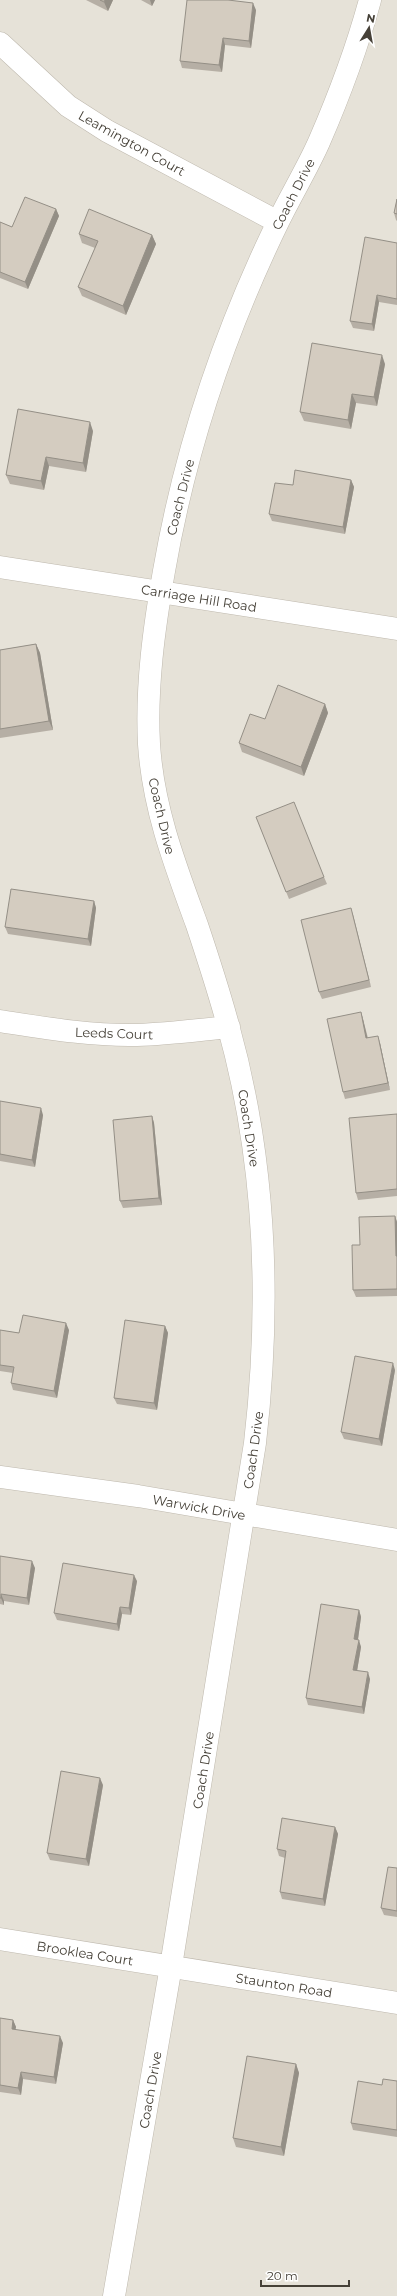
<svg xmlns="http://www.w3.org/2000/svg" width="397" height="2296" font-family="Montserrat,sans-serif">
	<style>
		.residential { fill: #e6e2d8 }
		.lines { fill: none; stroke-linecap: round; stroke-linejoin: round }
		.street-casing { stroke: #beb8ad; stroke-width: 23 }
		.street { stroke: #fff; stroke-width: 22 }
		.wall { fill: #b6afa5 }
		.shaded-wall { fill: #948f86 }
		.building { fill: #d4ccc0; stroke: #948f86 }
		.labels { text-anchor: middle; dominant-baseline: central; stroke-width: 4; stroke-linejoin: round; paint-order: stroke }
		.street-label { font-size: 13px; fill: #464138; stroke: #fff }
	</style>
	<rect width="100%" height="100%" fill="#f3f0e9"/>
	<!-- residential -->
	<path class="residential" d="M0 0H397V2296H0Z"/>
	<g class="lines">
		<!-- street casing -->
		<g class="street-casing">
			<path id="street" d="M0 43 68 106 107 131 278 222
				M0 567 397 629
				M0 1021C45 1028 91 1036 137 1035 168 1034 198 1030 229 1027
				M0 1477 138 1496 397 1540
				M0 1939 397 2003
				M114 2296 171 1966 255 1443C271 1304 266 1161 228 1025 219 992 208 958 197 925 175 865 153 808 149 744 146 686 154 628 164 571 185 450 224 333 278 222 291 195 307 169 319 142 339 96 357 48 370 0"/>
		</g>
		<!-- street -->
		<use href="#street" class="street"/>
	</g>
	<!-- wall -->
	<path class="wall" d="M86 0H113L108 11Z
		M141 0H155L152 6Z
		M256 10 251 48 225 45 222 72 182 68 180 61Z
		M397 199V221L396 220 394 213Z
		M56 209 59 216 28 289 0 278V222L12 227Z
		M79 234 152 235 156 244 126 315 82 296 78 287 95 248 82 243Z
		M397 243V305L379 302 374 331 353 328 350 321Z
		M385 364 377 406 356 403 351 429 304 421 300 412Z
		M93 431 86 472 49 466 44 490 10 484 6 475Z
		M351 480 354 487 345 534 272 521 269 514 293 485Z
		M36 644 40 653 53 730 0 738V650Z
		M325 704 328 713 304 776 242 752 239 743 265 719Z
		M259 824 324 877 327 884 289 899Z
		M94 901 96 908 91 946 8 934 5 927Z
		M353 915 371 987 322 999 319 992Z
		M361 1012 363 1019 368 1038 380 1043 390 1090 345 1099 343 1092Z
		M0 1101 43 1115 35 1167 0 1161Z
		M397 1114V1196L358 1200 356 1193Z
		M152 1116 154 1123 162 1205 123 1208 120 1201Z
		M395 1216 397 1222V1296L356 1297 353 1290 360 1245Z
		M165 1326 168 1333 157 1410 117 1404 114 1398Z
		M0 1330 19 1333 69 1330 57 1398 13 1390 11 1383 13 1373 0 1371Z
		M395 1370 382 1446 344 1439 341 1432Z
		M0 1556 35 1568 29 1605 4 1601V1605L0 1604Z
		M137 1581 131 1615 122 1614 119 1631 57 1620 54 1613Z
		M359 1610 361 1617 358 1640 361 1647 357 1671 370 1679 364 1714 308 1705 306 1698Z
		M103 1785 89 1866 50 1860 47 1853Z
		M335 1827 338 1834 325 1906 282 1899 280 1892 285 1858 279 1856 277 1849Z
		M397 1868V1917L384 1915 381 1908Z
		M0 2018 13 2020 16 2027 15 2030 63 2043 56 2084 23 2079 21 2095 0 2092Z
		M296 2064 299 2073 284 2156 236 2147 233 2138Z
		M397 2081V2137L353 2130 351 2123Z"/>
	<!-- shaded-wall -->
	<path class="shaded-wall" d="M105 0H113L108 11 104 2Z
		M150 0H155L152 6Z
		M253 3 256 10 251 48 249 41Z
		M223 38 225 45 222 72 219 65Z
		M56 209 59 216 28 289 25 282Z
		M152 235 156 244 126 315 123 306Z
		M377 295 379 302 374 331 372 324Z
		M382 355 385 364 377 406 374 397Z
		M352 394 356 403 351 429 348 420Z
		M90 422 93 431 86 472 83 463Z
		M46 457 49 466 44 490 41 481Z
		M351 480 354 487 345 534 343 527Z
		M36 644 40 653 53 730 49 721Z
		M325 704 328 713 304 776 301 767Z
		M94 901 96 908 91 946 88 939Z
		M351 908 353 915 371 987 369 980Z
		M361 1012 363 1019 369 1045 366 1038Z
		M378 1036 380 1043 390 1090 388 1083Z
		M41 1108 43 1115 35 1167 32 1160Z
		M152 1116 154 1123 162 1205 159 1198Z
		M395 1216 397 1222V1259L396 1256Z
		M66 1323 69 1330 57 1398 54 1391Z
		M165 1326 168 1333 157 1410 154 1403Z
		M393 1363 395 1370 382 1446 379 1439Z
		M32 1561 35 1568 29 1605 27 1598Z
		M134 1575 137 1581 131 1615 129 1608Z
		M1 1594 4 1601V1605L1 1598Z
		M120 1607 122 1614 119 1631 117 1624Z
		M359 1610 361 1617 357 1646 354 1639Z
		M359 1640 361 1647 356 1677 353 1670Z
		M368 1672 370 1679 364 1714 362 1707Z
		M100 1778 103 1785 89 1866 86 1859Z
		M335 1827 338 1834 325 1906 323 1899Z
		M13 2020 16 2027 14 2036 12 2029Z
		M60 2036 63 2043 56 2084 54 2077Z
		M296 2064 299 2073 284 2156 281 2147Z
		M21 2072 23 2079 21 2095 18 2088Z"/>
	<!-- building -->
	<path class="building" d="M100 0H105L104 2Z
		M187 0H228L253 3 249 41 223 38 219 65 180 61Z
		M25 197 56 209 25 282 0 272V222L12 227Z
		M397 199V214L394 213Z
		M89 209 152 235 123 306 78 287 98 241 79 234Z
		M365 237 397 243V299L377 295 372 324 350 321Z
		M312 343 382 355 374 397 352 394 348 420 300 412Z
		M18 409 90 422 83 463 46 457 41 481 6 475Z
		M295 470 351 480 343 527 269 514 275 483 293 485Z
		M36 644 49 721 0 729V650Z
		M278 685 325 704 301 767 239 743 250 714 265 719Z
		M294 802 324 877 286 892 256 817Z
		M11 889 94 901 88 939 5 927Z
		M351 908 369 980 319 992 301 920Z
		M361 1012 366 1038 378 1036 388 1083 343 1092 327 1019Z
		M0 1101 41 1108 32 1160 0 1154Z
		M397 1114V1189L356 1193 349 1118Z
		M152 1116 159 1198 120 1201 113 1120Z
		M395 1216 396 1256H397V1289L353 1290 352 1245H360L359 1217Z
		M23 1315 66 1323 54 1391 11 1383 14 1367 0 1365V1330L19 1333Z
		M125 1320 165 1326 154 1403 114 1398Z
		M355 1356 393 1363 379 1439 341 1432Z
		M0 1556 32 1561 27 1598 1 1594V1598H0Z
		M63 1563 134 1575 129 1608 120 1607 117 1624 54 1613Z
		M321 1604 359 1610 354 1639 359 1640 353 1670 368 1672 362 1707 306 1698Z
		M61 1771 100 1778 86 1859 47 1853Z
		M282 1818 335 1827 323 1899 280 1892 286 1851 277 1849Z
		M388 1867 397 1868V1911L381 1908Z
		M0 2018 13 2020 12 2029 60 2036 54 2077 21 2072 18 2088 0 2085Z
		M247 2056 296 2064 281 2147 233 2138Z
		M383 2079 397 2081V2130L351 2123 358 2081 382 2085Z"/>
	<g class="labels">
		<!-- street labels -->
		<g class="street-label">
			<text transform="translate(132 143) rotate(29)">Leamington Court</text>
			<text transform="translate(293 194) rotate(-63)">Coach Drive</text>
			<text transform="translate(180 497) rotate(-76)">Coach Drive</text>
			<text transform="translate(199 598) rotate(9)">Carriage Hill Road</text>
			<text transform="translate(162 816) rotate(77)">Coach Drive</text>
			<text transform="translate(114 1033) rotate(2)">Leeds Court</text>
			<text transform="translate(249 1128) rotate(81)">Coach Drive</text>
			<text transform="translate(253 1450) rotate(-82)">Coach Drive</text>
			<text transform="translate(199 1507) rotate(10)">Warwick Drive</text>
			<text transform="translate(203 1770) rotate(-81)">Coach Drive</text>
			<text transform="translate(85 1953) rotate(9)">Brooklea Court</text>
			<text transform="translate(284 1985) rotate(9)">Staunton Road</text>
			<text transform="translate(150 2090) rotate(-80)">Coach Drive</text>
		</g>
	</g>
	<!-- north arrow -->
	<g transform="translate(369 28) rotate(11)" stroke="#ffffff" stroke-width="3" paint-order="stroke">
	<path d="M0-3L7 15L0 10L-7 15Z" fill="#464138"/>
	<text y="-6" font-size="11" font-weight="bold" text-anchor="middle" fill="#464138">N</text>
	</g>
	<!-- scale -->
	<path d="M261 2280v6h88v-6" fill="none" stroke="#464138" stroke-width="2"/>
	<text x="267" y="2280" font-size="12" fill="#464138" stroke="#ffffff" stroke-width="3" paint-order="stroke">20 m</text>
</svg>
